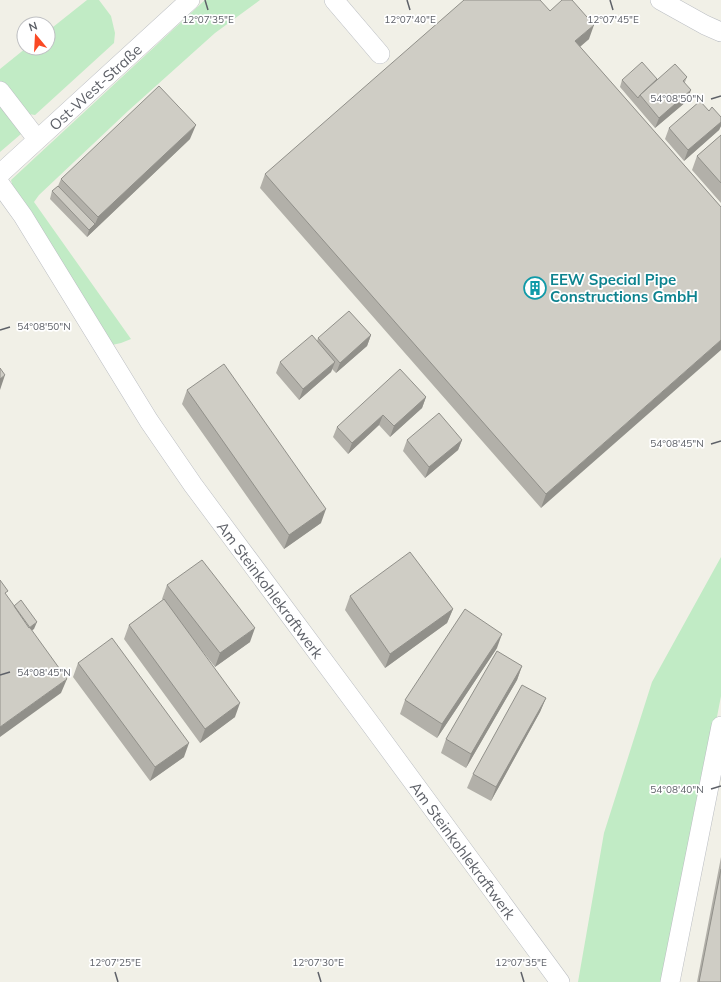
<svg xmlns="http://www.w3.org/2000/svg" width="721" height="982" font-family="Mulish,sans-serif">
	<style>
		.green { fill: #c1ebc5 }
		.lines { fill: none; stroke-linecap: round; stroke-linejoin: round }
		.minor-casing { stroke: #bbbec3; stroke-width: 20 }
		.minor { stroke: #fff; stroke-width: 19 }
		.wall { fill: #b2b0a9 }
		.shaded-wall { fill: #91908a }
		.building { fill: #cfcdc5; stroke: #91908a }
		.ticks { fill: none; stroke: #5e6168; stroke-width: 1.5 }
		.labels { text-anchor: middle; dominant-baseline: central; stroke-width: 3.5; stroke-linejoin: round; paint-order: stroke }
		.street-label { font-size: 15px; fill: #5e6168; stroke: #fff }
		.culture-label { font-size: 15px; font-weight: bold; fill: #0d838f; stroke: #fff; text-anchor: start }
		.ticks-label { font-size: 10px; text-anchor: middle; fill: #5e6168; stroke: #fff; stroke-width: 3.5; stroke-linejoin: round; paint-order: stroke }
	</style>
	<rect width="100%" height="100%" fill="#f1f0e7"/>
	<!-- green -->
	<path class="green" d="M87 0H99L111 16 115 33 114 43 35 115 22 113 0 85V69L26 48H48V31Z
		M205 0H260L215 33 128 111 39 195 34 202 131 339 121 343 112 345 13 188 11 180Z
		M0 99 18 124 21 134 0 152Z
		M721 557V696L666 982H578L604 833 652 682Z"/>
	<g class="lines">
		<!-- minor casing -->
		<g class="minor-casing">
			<g id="minor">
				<path d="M334 0 380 54"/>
				<path d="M660 0 705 25 721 32"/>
				<path d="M0 91 37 139"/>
				<path id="s1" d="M0 174 190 0"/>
				<path id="s2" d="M0 184 23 216 149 421 193 485 372 726 560 982"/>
				<path d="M670 982 721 726"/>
			</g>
		</g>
		<!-- minor -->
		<use href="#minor" class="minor"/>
	</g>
	<!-- wall -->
	<path class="wall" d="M550 11 589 39 580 47 721 207 541 508 260 188 265 174Z
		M687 77 685 82 687 101 655 128 620 87 622 80H657Z
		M709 111 721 117V126L719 130 684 161 665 139 669 128Z
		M721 135V203L692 170 697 156Z
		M190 139 87 237 50 199 52 191 58 186 61 179Z
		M371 335 367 346 336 373 332 369 331 372 299 400 276 373 280 362 317 341 318 338Z
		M187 390 321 523 284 549 182 404Z
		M426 397 422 408 390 437 379 425 348 454 333 437 337 427Z
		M407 440H462L458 450 425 478 403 451Z
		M167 585 250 642 215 667 185 629 235 717 200 743 124 639 129 625 163 600 162 599Z
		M350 596 453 609 447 623 385 668 345 610Z
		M497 648 437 738 400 714 405 700Z
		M78 663 184 757 150 781 73 677Z
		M522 666 517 680 466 768 441 753 446 739Z
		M546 698 540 712 491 801 467 788 473 774Z
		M721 857V982H697Z"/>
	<!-- shaded-wall -->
	<path class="shaded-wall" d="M594 25 589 39 570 55 575 41Z
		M691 90 687 101 655 128 659 118Z
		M721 122V126L719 130 684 161 688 150Z
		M196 125 190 139 87 237 89 230 95 224 98 217Z
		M371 335 367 346 336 373 340 363Z
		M721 340V350L541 508 546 494Z
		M335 362 331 372 299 400 303 389Z
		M5 375 0 390V379Z
		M426 397 422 408 390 437 394 426Z
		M383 415 379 425 348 454 352 443Z
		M462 440 458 450 425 478 429 467Z
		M326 509 321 523 284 549 289 535Z
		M453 609 447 623 385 668 390 654Z
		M37 622 34 629 22 638 25 631Z
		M255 628 250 642 215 667 220 653Z
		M502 634 497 648 437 738 442 724Z
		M522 666 517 680 466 768 471 754Z
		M67 679 61 693 0 737V727Z
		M546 698 540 712 491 801 496 787Z
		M240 703 235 717 200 743 205 729Z
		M189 743 184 757 150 781 155 767Z"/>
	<!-- building -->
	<path class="building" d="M464 0H540L550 11 562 0H572L594 25 575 41 721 207V340L546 494 265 174Z
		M642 62 657 79 640 95 638 98 622 80Z
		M675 64 687 77 683 81 691 90 659 118 640 95Z
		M159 86 196 125 98 217 61 179Z
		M700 101 709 111 712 107 721 117V122L688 150 669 128Z
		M721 135V183L697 156Z
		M58 186 95 224 89 230 52 191Z
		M349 311 371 335 340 363 318 338Z
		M312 335 335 362 303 389 280 362Z
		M224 364 326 509 289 535 187 390Z
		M0 368 5 375 0 379Z
		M400 369 426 397 394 426 383 415 352 443 337 427Z
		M439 413 462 440 429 467 407 440Z
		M410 552 453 609 390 654 350 596Z
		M202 560 255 628 220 653 167 585Z
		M0 580 8 591 5 593 67 679 0 727Z
		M164 599 240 703 205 729 129 625Z
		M21 600 37 622 29 628 14 606Z
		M465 609 502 634 442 724 405 700Z
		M112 638 189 743 155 767 78 663Z
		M497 651 522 666 471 754 446 739Z
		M522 685 546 698 496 787 473 774Z
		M721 869V982H699Z"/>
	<!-- ticks -->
	<path class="ticks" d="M205 0 208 10M407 0 410 10M610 0 613 10M711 99 721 96M0 330 10 327M711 444 721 441M0 675 10 672M711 789 721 786M115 972 118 982M318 972 321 982M521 972 524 982"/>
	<!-- icons -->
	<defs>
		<g id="building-ring" transform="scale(1.15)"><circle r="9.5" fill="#fff" stroke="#0f9aa8" stroke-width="1.5"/><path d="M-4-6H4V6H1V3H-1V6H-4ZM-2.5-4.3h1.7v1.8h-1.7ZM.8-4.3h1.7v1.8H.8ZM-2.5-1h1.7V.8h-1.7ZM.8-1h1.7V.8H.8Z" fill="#0f9aa8"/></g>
	</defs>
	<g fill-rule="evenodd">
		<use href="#building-ring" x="535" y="288"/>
	</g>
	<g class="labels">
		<!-- street labels -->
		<g class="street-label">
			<text stroke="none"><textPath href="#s1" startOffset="129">Ost-West-Straße</textPath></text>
			<text stroke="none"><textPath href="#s2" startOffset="488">Am Steinkohlekraftwerk</textPath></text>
			<text stroke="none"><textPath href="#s2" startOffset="812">Am Steinkohlekraftwerk</textPath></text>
		</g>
		<!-- culture labels -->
		<g class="culture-label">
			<text x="550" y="279">EEW Special Pipe<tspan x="550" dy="17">Constructions GmbH</tspan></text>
		</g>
	</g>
	<g class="ticks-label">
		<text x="208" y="23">12°07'35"E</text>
		<text x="410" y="23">12°07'40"E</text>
		<text x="613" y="23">12°07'45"E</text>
		<text x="677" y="102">54°08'50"N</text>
		<text x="44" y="330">54°08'50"N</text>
		<text x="677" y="447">54°08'45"N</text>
		<text x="44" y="676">54°08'45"N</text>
		<text x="677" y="793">54°08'40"N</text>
		<text x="115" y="966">12°07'25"E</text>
		<text x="318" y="966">12°07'30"E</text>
		<text x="521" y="966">12°07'35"E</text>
	</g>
	<!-- north arrow -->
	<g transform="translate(36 36) rotate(342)"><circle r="19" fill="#ffffff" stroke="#bfc0c3"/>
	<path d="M0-3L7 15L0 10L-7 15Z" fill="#fa4924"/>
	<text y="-6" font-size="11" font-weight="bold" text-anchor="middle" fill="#5e6168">N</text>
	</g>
</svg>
